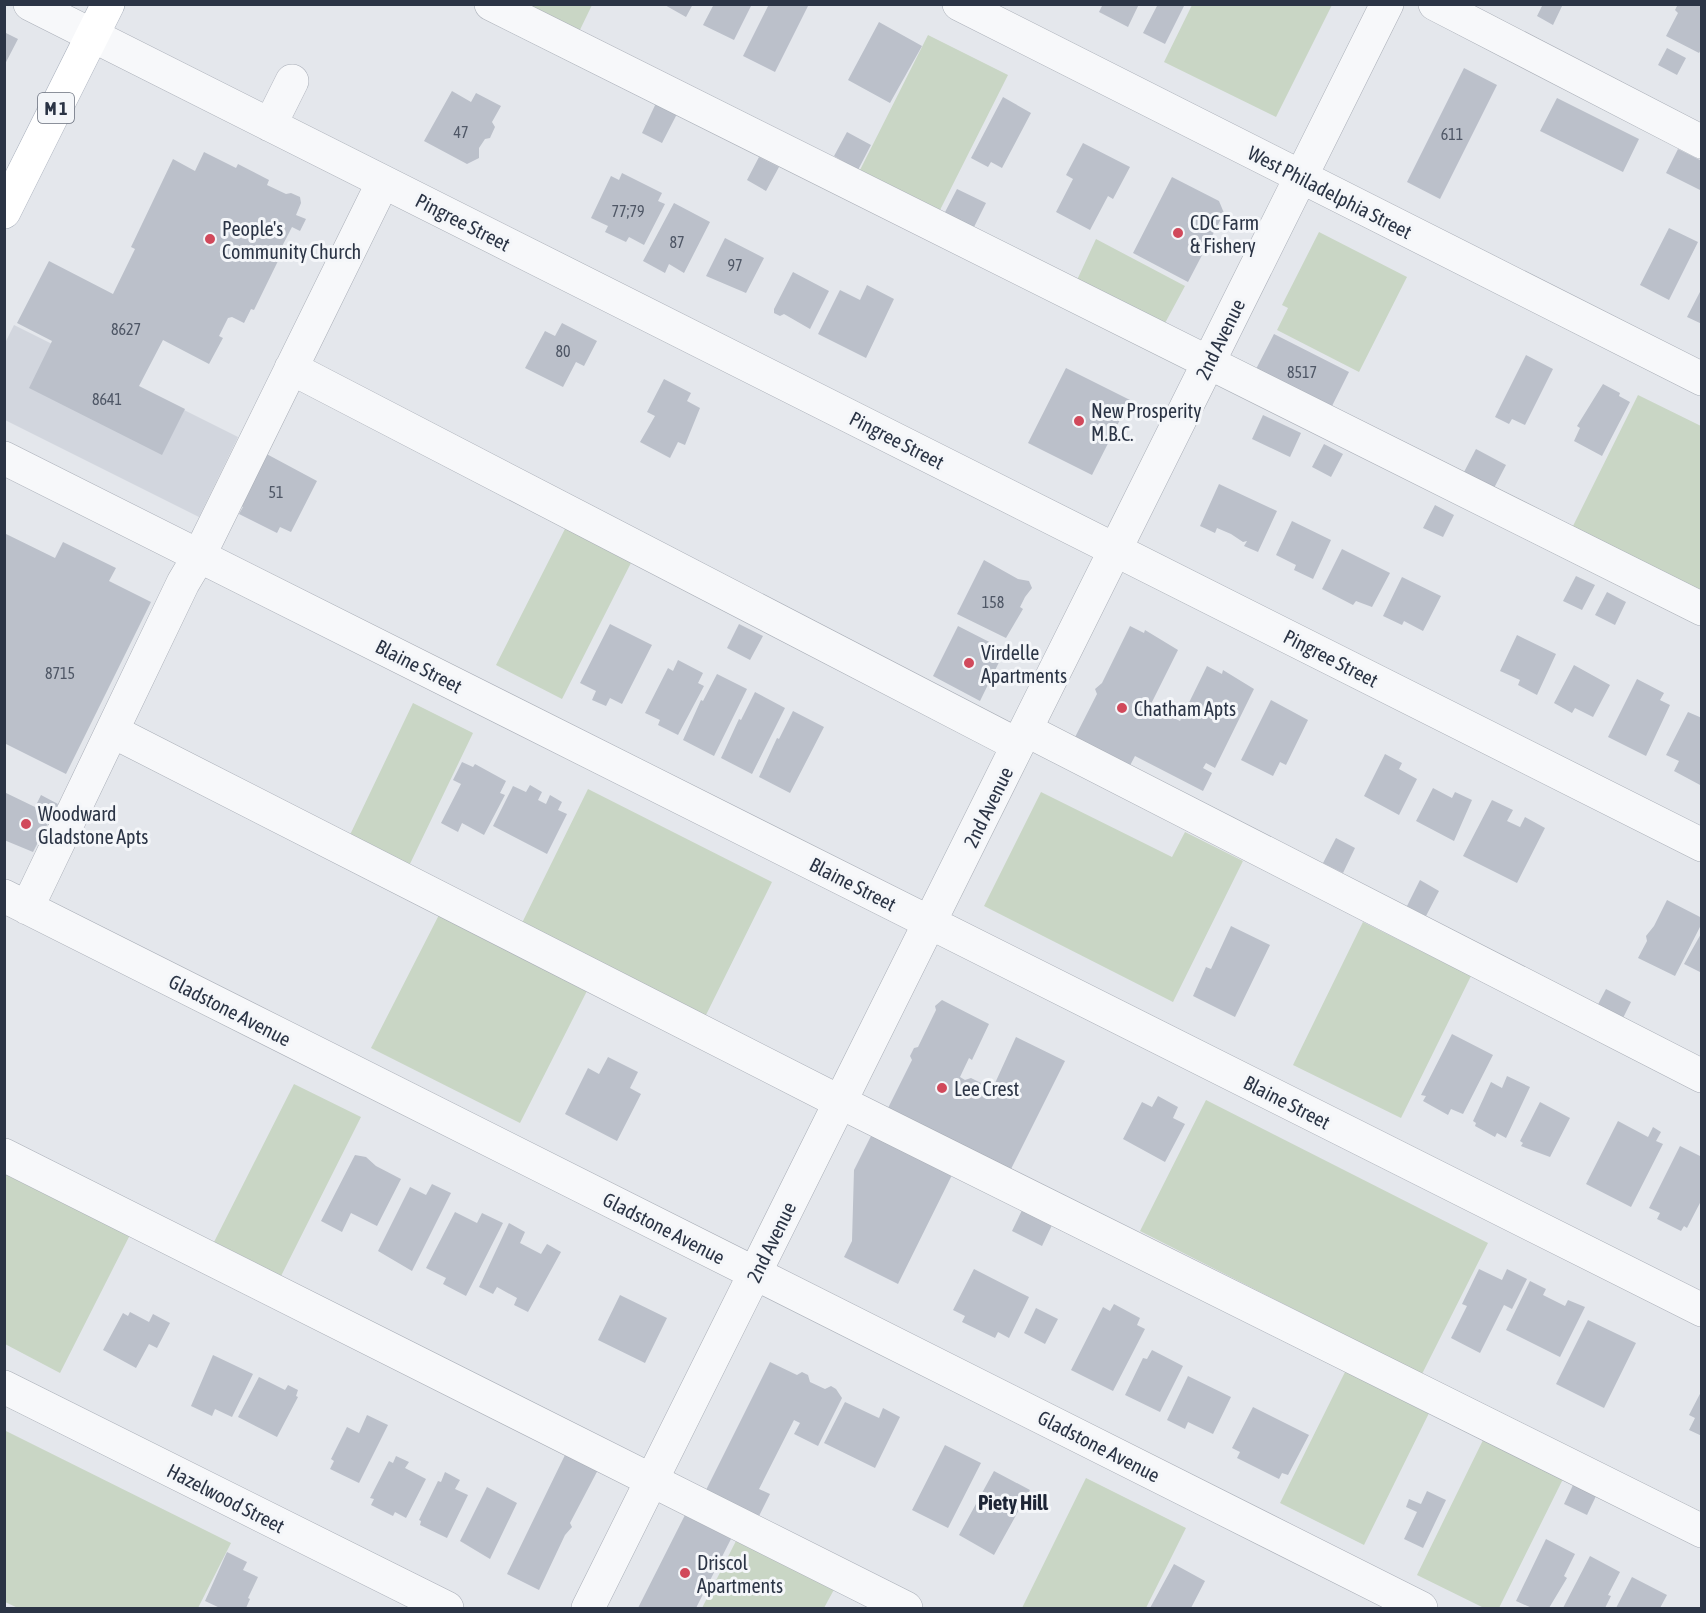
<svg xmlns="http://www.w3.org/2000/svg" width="1706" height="1613" font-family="'Asap Condensed',sans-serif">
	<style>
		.built { fill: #d2d6de }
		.green { fill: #c9d6c5 }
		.building { fill: #bbc0ca }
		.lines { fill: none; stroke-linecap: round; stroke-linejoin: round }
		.minor-casing { stroke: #a9aeb7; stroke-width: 34 }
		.major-casing { stroke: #a3abb8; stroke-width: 34 }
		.minor { stroke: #f7f8fa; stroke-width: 33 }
		.major { stroke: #fff; stroke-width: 33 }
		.poi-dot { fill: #d1495b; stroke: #f4f6f9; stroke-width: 2 }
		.labels { text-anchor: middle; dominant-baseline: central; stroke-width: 6; stroke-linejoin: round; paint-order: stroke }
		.number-label { font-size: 16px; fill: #4f5766 }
		.shield { fill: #f4f6f9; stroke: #676e7b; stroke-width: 1.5 }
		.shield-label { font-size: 18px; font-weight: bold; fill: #2b3445 }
		.street-label { font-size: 20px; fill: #2b3445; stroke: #f4f6f9 }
		.poi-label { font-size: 20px; fill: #2b3445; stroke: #f4f6f9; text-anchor: start }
		.neighbourhood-label { font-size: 21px; font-weight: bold; fill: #1d2536; stroke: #f4f6f9 }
	</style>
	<rect width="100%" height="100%" fill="#e4e7ec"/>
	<!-- built -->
	<path class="built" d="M14 325 238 437 199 517 5 420 4 345Z"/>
	<!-- green -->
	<path class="green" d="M514 5H592L577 36Z
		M1192 5H1332L1276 117 1164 62Z
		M928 35 1008 75 940 210 860 170Z
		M1319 232 1407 277 1359 372 1277 330 1288 308 1282 305Z
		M1096 239 1185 286 1164 325 1077 280Z
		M1638 395 1701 426V592L1572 528Z
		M569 521 635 555 562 699 496 665Z
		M413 703 473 733 408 868 348 839Z
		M588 789 772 882 704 1019 520 927Z
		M1041 792 1172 857 1185 832 1243 861 1173 1002 984 906Z
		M441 911 589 987 520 1123 371 1048Z
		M1363 922 1471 976 1401 1118 1293 1065Z
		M294 1084 361 1117 280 1278 213 1244Z
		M1206 1100 1488 1243 1422 1374 1140 1231Z
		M4 1164 133 1229 60 1373 5 1344Z
		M1348 1366 1432 1407 1364 1545 1280 1503Z
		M4 1430 231 1543 198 1608H18L5 1602Z
		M1485 1436 1565 1475 1499 1608H1484L1417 1575Z
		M1086 1478 1186 1528 1146 1608H1022Z
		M739 1535 837 1584 824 1608H702Z"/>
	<!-- building -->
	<path class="building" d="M663 4H693L686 17Z
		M714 4H752L734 40 703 25Z
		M769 4H809L775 72 743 56Z
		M1103 4H1139L1128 27 1099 12Z
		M1158 4H1185L1165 44 1143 33Z
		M1543 4H1563L1553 25 1537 16Z
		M1678 4H1702V48L1699 53 1666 36 1678 13 1675 10Z
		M879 22 922 46 890 103 848 80Z
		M4 32 18 39 4 66Z
		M1667 48 1686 58 1677 75 1658 65Z
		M1464 68 1497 85 1440 199 1407 182Z
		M452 91 471 102 476 93 501 106 492 122 495 127 490 138 485 139 479 148V158L467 164 424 141Z
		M1003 97 1031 113 1002 168 991 162 988 167 971 158Z
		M1557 98 1639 139 1623 172 1540 131Z
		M657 101 678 112 662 143 642 133Z
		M847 132 871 145 858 170 834 156Z
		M1083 143 1130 167 1113 199 1108 196 1090 230 1056 212 1073 179 1066 175Z
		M1678 149 1702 161V191L1666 173Z
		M204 152 236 168 238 164 269 180 267 185 286 194 291 193 300 197 301 203 296 215 306 219 300 231 292 227 275 260 278 261 254 310 251 309 244 323 232 317 228 318 219 336 223 338 209 364 163 340 139 386 185 409 162 455 29 388 52 341 17 323 49 261 113 294 135 249 131 247 173 159 195 171Z
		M759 157 779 167 766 191 747 180Z
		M622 173 662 193 658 201 665 204 644 245 629 237 626 242 605 232 608 226 591 218 611 176 619 180Z
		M1172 177 1219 201 1224 213 1188 282 1133 253Z
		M957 189 986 203 973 229 944 214Z
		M674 203 710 222 684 273 669 264 665 273 643 261Z
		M1669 228 1698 242 1669 300 1640 285Z
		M725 238 764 258 746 293 706 276Z
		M793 272 829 291 810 329 784 314 780 316 774 313V309Z
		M867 285 894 299 866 358 818 334 840 290 860 300Z
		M1702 288V324L1687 317Z
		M562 323 597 341 584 366 576 362 563 387 525 368 545 331 555 336Z
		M1274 334 1349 372 1330 410 1255 371Z
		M1526 355 1553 369 1525 425 1512 419 1509 424 1495 417Z
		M1066 368 1130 400 1092 475 1028 443Z
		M664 379 691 393 687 401 700 408 685 445 678 442 670 458 640 442 655 416 647 412Z
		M1603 384 1620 393 1619 396 1630 402 1602 456 1574 441 1580 428 1577 426Z
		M1263 415 1301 433 1290 457 1252 439Z
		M1324 444 1343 454 1331 477 1312 467Z
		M1476 449 1506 465 1494 488 1464 472Z
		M261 451 317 481 291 532 280 527 277 533 239 514 243 507 235 502Z
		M1219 484 1277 511 1258 552 1244 546 1247 541 1243 542 1231 534 1217 528 1215 533 1200 526Z
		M1435 505 1454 515 1443 537 1423 528Z
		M1292 521 1331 540 1313 579 1294 570 1296 565 1276 555Z
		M4 533 55 558 63 542 116 568 109 581 151 602 66 774 4 743Z
		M1342 549 1390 573 1372 607 1356 601 1353 605 1322 589Z
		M984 560 1018 579 1029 581 1032 588 1025 597 1020 607 1023 609 1006 638 957 614Z
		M1576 576 1595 585 1582 610 1563 601Z
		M1402 577 1441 596 1423 631 1404 621 1402 625 1383 616Z
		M1607 592 1626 602 1615 625 1595 615Z
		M610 624 652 645 622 704 610 698 606 706 592 700 596 691 580 683Z
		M739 624 763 636 750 660 727 648Z
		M958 626 1005 650 980 701 933 676Z
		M1130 626 1144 633 1145 630 1178 650 1150 706 1157 709 1164 705 1171 709 1172 717 1180 721 1207 666 1222 674 1223 670 1254 689 1215 768 1206 763 1203 768 1212 773 1203 791 1135 756 1125 775 1070 747 1097 694 1095 689 1102 683Z
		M1517 635 1556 654 1537 695 1518 685 1520 680 1500 671Z
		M678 660 703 673 698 683 704 686 678 735 658 725 660 720 645 713 668 668 673 671Z
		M1574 665 1610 685 1593 717 1575 708 1572 713 1554 703Z
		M717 674 747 689 714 756 683 740 701 700 703 701Z
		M1637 679 1664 693 1660 700 1670 705 1646 756 1608 737Z
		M755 692 785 708 752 774 721 758 739 719 741 720Z
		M1271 700 1308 720 1286 765 1280 762 1273 776 1241 760Z
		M793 711 824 727 790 793 759 777 777 738 779 739Z
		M1688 712 1702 718V786L1674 771 1679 761 1666 755Z
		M1385 754 1402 763 1399 769 1417 779 1399 815 1364 796Z
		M462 762 473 767 475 764 506 781 500 793 505 795 484 835 462 823 458 832 441 823 461 784 453 780Z
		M530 785 542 792 538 800 546 804 550 795 562 802 558 810 567 814 547 854 493 826 513 786 526 792Z
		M1433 788 1452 798 1455 792 1472 800 1454 841 1416 821Z
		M4 792 35 807 41 795 58 804 33 852 4 840Z
		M1492 800 1513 810 1507 821 1520 827 1525 817 1545 828 1517 883 1463 856Z
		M1336 838 1355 848 1343 873 1323 863Z
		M1420 880 1439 891 1426 916 1407 906Z
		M1667 900 1702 918V923L1675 976 1638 958 1647 941 1646 936 1654 926Z
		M1231 926 1270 945 1235 1017 1193 996 1206 967 1211 969Z
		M1702 932V973L1684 964Z
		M1606 989 1631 1002 1619 1026 1594 1012Z
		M942 1000 989 1024 972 1060 969 1058 960 1077 965 1080 971 1078 985 1085 987 1090 991 1092 1016 1037 1065 1061 1010 1171 887 1110 912 1060 910 1056 914 1048 918 1047 936 1010 935 1006Z
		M1452 1034 1493 1055 1463 1114 1451 1109 1448 1115 1423 1101 1426 1096 1421 1095Z
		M608 1057 638 1072 630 1088 641 1094 617 1141 565 1114 588 1068 599 1074Z
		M1507 1076 1530 1087 1506 1138 1497 1133 1495 1137 1475 1126 1476 1123 1473 1121 1491 1082 1502 1088Z
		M1158 1096 1178 1107 1173 1118 1185 1124 1165 1162 1123 1139 1142 1102 1152 1107Z
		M1540 1102 1570 1118 1550 1157 1521 1146 1523 1143 1520 1141Z
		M1618 1121 1648 1137 1653 1127 1661 1132 1656 1141 1663 1144 1631 1207 1586 1184Z
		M875 1128 955 1169 898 1284 844 1257 852 1241 854 1170Z
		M1680 1146 1702 1157V1199L1687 1228 1684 1226 1681 1231 1657 1219 1660 1213 1649 1208Z
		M355 1155 366 1157 376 1166 401 1179 377 1226 351 1213 342 1232 321 1221Z
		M432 1184 451 1193 412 1271 378 1251 410 1187 426 1195Z
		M1024 1206 1054 1221 1042 1246 1012 1231Z
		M455 1212 477 1223 482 1213 503 1223 466 1296 443 1284 446 1278 426 1268Z
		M509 1223 525 1232 520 1243 541 1254 547 1244 561 1252 528 1312 514 1305 517 1298 497 1287 493 1294 479 1287Z
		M974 1269 1029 1297 1009 1338 998 1332 995 1338 962 1322 965 1316 953 1310Z
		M1479 1269 1502 1280 1507 1269 1527 1279 1512 1309 1504 1305 1480 1353 1451 1338 1467 1306 1462 1304Z
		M1530 1281 1546 1289 1543 1295 1565 1306 1568 1300 1585 1307 1560 1357 1506 1330Z
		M620 1295 667 1318 645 1363 598 1340Z
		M1114 1304 1140 1318 1137 1325 1145 1329 1113 1391 1071 1370 1103 1307 1110 1311Z
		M1036 1308 1058 1319 1045 1344 1024 1333Z
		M130 1312 149 1322 153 1314 170 1323 157 1348 149 1344 136 1368 103 1350 123 1313 128 1316Z
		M1588 1320 1636 1343 1604 1408 1556 1384Z
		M1152 1350 1183 1366 1160 1412 1125 1395 1143 1358 1147 1359Z
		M213 1355 253 1374 232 1417 215 1409 212 1416 191 1406Z
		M770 1362 797 1375 802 1372 808 1375 810 1382 825 1389 831 1386 836 1389 842 1398 818 1446 794 1434 800 1423 794 1420 759 1489 770 1494 756 1522 703 1496Z
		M1188 1376 1231 1397 1213 1434 1188 1422 1185 1429 1167 1420Z
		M259 1377 285 1390 288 1385 298 1390 296 1396 298 1397 277 1437 238 1417Z
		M1702 1390V1436L1689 1430 1695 1418 1689 1415Z
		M845 1402 879 1418 883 1408 900 1417 875 1468 824 1443Z
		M1253 1407 1309 1435 1288 1475 1282 1473 1279 1479 1237 1458 1240 1452 1232 1448Z
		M367 1415 388 1425 359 1483 330 1469 334 1461 331 1459 347 1427 359 1433Z
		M945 1445 981 1463 948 1528 912 1510Z
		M565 1455 582 1464 585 1458 600 1466 570 1523 572 1527 565 1535 539 1590 507 1574Z
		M396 1456 409 1462 405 1468 426 1479 406 1518 395 1512 393 1516 371 1505 374 1499 370 1498 389 1461 393 1463Z
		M994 1471 1030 1490 994 1555 959 1535Z
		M445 1472 460 1480 455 1489 468 1495 447 1538 420 1525 421 1521 419 1520 438 1481 441 1482Z
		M1574 1483 1597 1494 1587 1515 1564 1504Z
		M487 1487 517 1503 490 1559 460 1541Z
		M1427 1491 1446 1500 1423 1548 1404 1539 1417 1512 1406 1507 1409 1499 1421 1504Z
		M686 1513 732 1537 696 1608H638Z
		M1546 1539 1575 1554 1564 1576 1567 1578 1549 1608H1532L1516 1601Z
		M227 1552 247 1562 243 1570 258 1577 248 1598 250 1599 246 1608H220L205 1601Z
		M1590 1556 1620 1572 1608 1595 1611 1596 1605 1608H1563Z
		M1174 1564 1205 1581 1191 1608H1150Z
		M1632 1577 1667 1595 1660 1608H1616Z"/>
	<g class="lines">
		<!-- minor casing -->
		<g class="minor-casing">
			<path id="minor" d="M30 4 1702 845
				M491 4 1702 609
				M959 4 1702 379
				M1435 4 1702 142
				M270 125 292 81
				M291 368 1018 745
				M4 458 1702 1310
				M1026 730 1702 1076
				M112 731 840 1102 1702 1531
				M4 896 1421 1608
				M27 908 183 583 199 556 383 182
				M4 1155 906 1608
				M4 1387 447 1608
				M588 1608 1387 4"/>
		</g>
		<!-- major casing -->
		<g class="major-casing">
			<path id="major" d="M4 212 108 4"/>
		</g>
		<!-- minor -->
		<use href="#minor" class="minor"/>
		<!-- major -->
		<use href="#major" class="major"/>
	</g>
	<!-- markers -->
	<g class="poi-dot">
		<circle cx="1178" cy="233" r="6"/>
		<circle cx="210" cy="239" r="6"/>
		<circle cx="1079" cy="421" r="6"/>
		<circle cx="969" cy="663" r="6"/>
		<circle cx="1122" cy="708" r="6"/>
		<circle cx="26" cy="824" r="6"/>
		<circle cx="942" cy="1088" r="6"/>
		<circle cx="685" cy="1573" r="6"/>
	</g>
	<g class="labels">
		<!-- number labels -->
		<g class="number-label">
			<text x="461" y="132">47</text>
			<text x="1452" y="134">611</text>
			<text x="628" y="211">77;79</text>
			<text x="677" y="242">87</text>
			<text x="735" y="265">97</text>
			<text x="126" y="329">8627</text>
			<text x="563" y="351">80</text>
			<text x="1302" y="372">8517</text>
			<text x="107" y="399">8641</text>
			<text x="276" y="492">51</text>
			<text x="993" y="602">158</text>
			<text x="60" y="673">8715</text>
		</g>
		<!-- shield labels -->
		<rect class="shield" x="38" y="93" width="36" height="30" rx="4.5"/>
		<g class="shield-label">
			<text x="56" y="108">M 1</text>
		</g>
		<!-- street labels -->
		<g class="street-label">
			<text transform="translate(1330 192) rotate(27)">West Philadelphia Street</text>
			<text transform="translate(463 222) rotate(27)">Pingree Street</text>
			<text transform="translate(1220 339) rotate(-64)">2nd Avenue</text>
			<text transform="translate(897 440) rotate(27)">Pingree Street</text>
			<text transform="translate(1331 658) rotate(27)">Pingree Street</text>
			<text transform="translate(419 666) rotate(27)">Blaine Street</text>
			<text transform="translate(988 807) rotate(-64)">2nd Avenue</text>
			<text transform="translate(853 884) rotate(27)">Blaine Street</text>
			<text transform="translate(230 1010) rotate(27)">Gladstone Avenue</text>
			<text transform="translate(1287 1102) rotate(27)">Blaine Street</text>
			<text transform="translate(664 1228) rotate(27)">Gladstone Avenue</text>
			<text transform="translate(771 1242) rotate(-64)">2nd Avenue</text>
			<text transform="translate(1099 1446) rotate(27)">Gladstone Avenue</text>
			<text transform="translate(226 1498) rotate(27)">Hazelwood Street</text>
		</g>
		<!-- poi labels -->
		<g class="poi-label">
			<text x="1190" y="222">CDC Farm<tspan x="1190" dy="23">&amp; Fishery</tspan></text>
			<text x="222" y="228">People's<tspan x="222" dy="23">Community Church</tspan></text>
			<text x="1091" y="410">New Prosperity<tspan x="1091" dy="23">M.B.C.</tspan></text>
			<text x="981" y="652">Virdelle<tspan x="981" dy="23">Apartments</tspan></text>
			<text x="1134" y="708">Chatham Apts</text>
			<text x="38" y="813">Woodward<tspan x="38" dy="23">Gladstone Apts</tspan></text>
			<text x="954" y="1088">Lee Crest</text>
			<text x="697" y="1562">Driscol<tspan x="697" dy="23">Apartments</tspan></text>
		</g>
		<!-- neighbourhood labels -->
		<g class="neighbourhood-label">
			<text x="1013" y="1502">Piety Hill</text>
		</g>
	</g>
	<!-- border -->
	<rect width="1706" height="1613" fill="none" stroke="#2b3445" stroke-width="12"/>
</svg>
